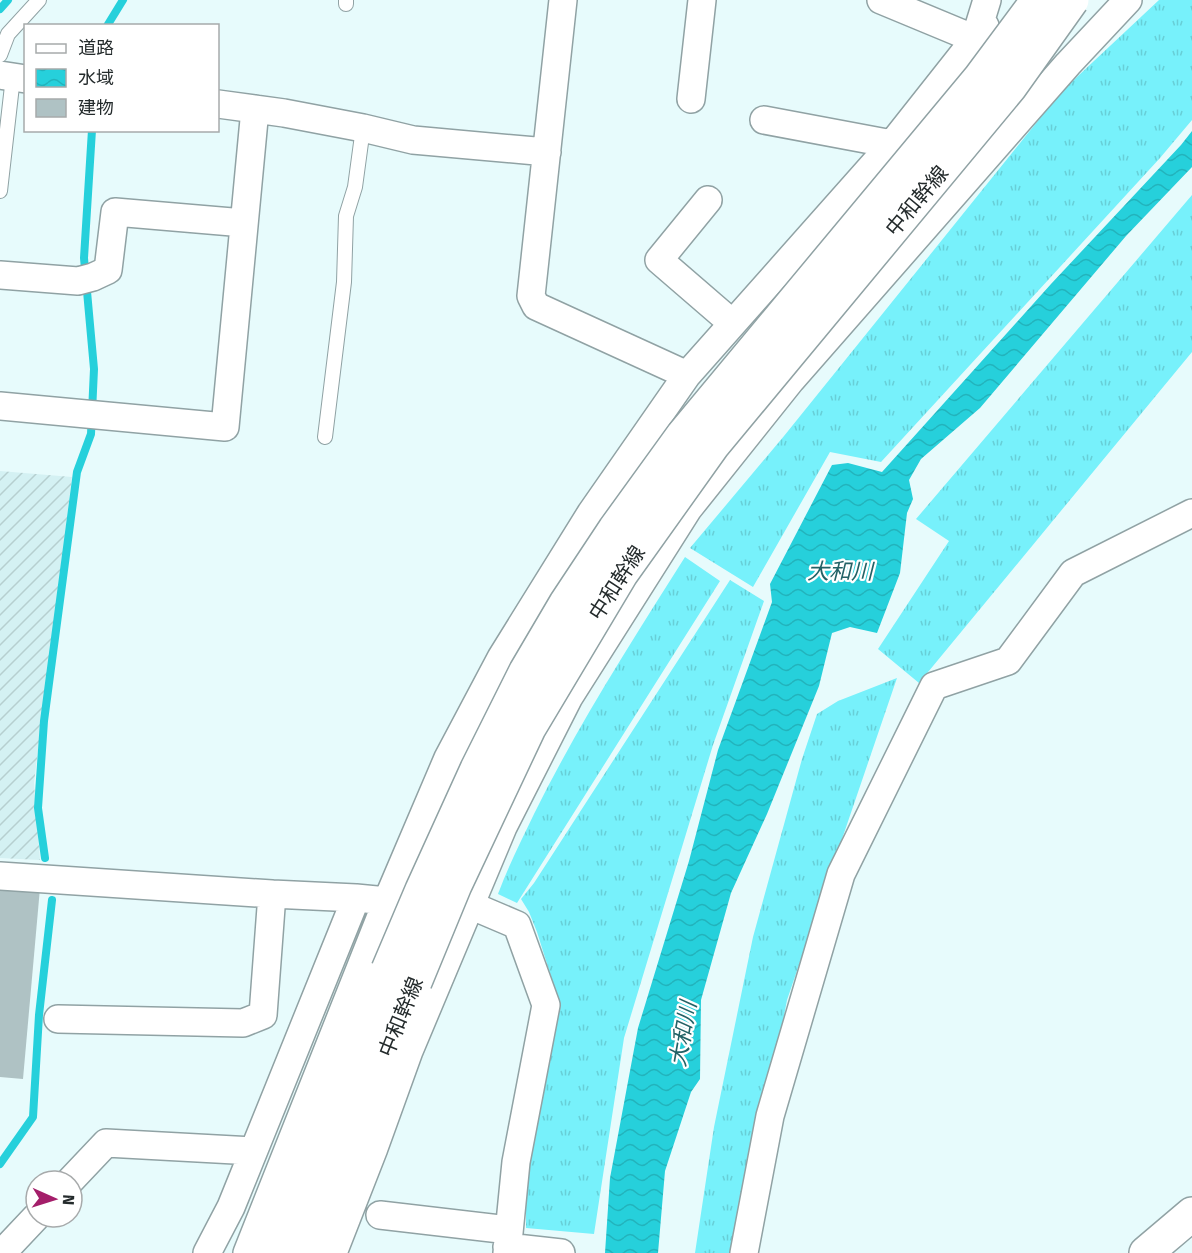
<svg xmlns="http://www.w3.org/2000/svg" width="1192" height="1253" font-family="'Fira Sans','Noto Sans JP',sans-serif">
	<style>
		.industrial { fill: url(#industrial-furrows) }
		.grass { fill: url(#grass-tufts) }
		.water { fill: url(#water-waves) }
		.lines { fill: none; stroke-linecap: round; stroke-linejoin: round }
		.stream { stroke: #26d0db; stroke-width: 8 }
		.building { fill: #afc2c4 }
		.lane-casing { stroke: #90a2a4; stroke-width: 16 }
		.street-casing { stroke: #90a2a4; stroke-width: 30 }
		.secondary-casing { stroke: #90a2a4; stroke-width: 36 }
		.lane { stroke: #fff; stroke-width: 14 }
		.street { stroke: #fff; stroke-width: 27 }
		.secondary { stroke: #fff; stroke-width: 33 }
		.secondary-bridge-casing { stroke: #90a2a4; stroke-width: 36; stroke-linecap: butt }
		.secondary-bridge { stroke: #fff; stroke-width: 33 }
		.labels { text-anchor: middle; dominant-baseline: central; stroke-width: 4.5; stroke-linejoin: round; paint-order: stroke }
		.street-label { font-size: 21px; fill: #242b2c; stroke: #fff }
		.water-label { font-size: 22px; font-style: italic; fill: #236266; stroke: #fff }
	</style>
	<defs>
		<pattern id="industrial-furrows" width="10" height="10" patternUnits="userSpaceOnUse" patternTransform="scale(1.5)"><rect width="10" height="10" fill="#d4f1f3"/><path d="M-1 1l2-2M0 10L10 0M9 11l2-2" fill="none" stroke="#b6cfd0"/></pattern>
		<pattern id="grass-tufts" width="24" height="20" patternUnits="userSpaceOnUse" patternTransform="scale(1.5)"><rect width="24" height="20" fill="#77f1fb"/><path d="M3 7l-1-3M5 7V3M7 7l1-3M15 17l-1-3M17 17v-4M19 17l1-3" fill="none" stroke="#67cfd7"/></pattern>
		<pattern id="water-waves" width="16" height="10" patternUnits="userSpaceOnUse" patternTransform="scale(1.5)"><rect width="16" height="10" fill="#26d0db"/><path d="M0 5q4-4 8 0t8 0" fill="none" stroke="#22b3bc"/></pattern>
	</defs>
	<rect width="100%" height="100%" fill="#e7fbfc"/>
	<!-- industrial -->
	<path class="industrial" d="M0 471 72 477 34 783 40 860 0 858Z"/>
	<!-- grass -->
	<path class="grass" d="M1159 0H1192V120L1160 158 881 462 830 452 753 587 690 548 784 436 1062 91Z
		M1192 195V352L919 683 878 649 949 541 916 519Z
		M685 557 720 581 517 903 498 894C508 867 521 841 534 814 578 725 632 641 685 557Z
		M730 580 764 601 713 745 624 1038 594 1234 526 1228V1180L559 1002 537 932 529 912 521 899 534 883Z
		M897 678 787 1000 739 1253H695L714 1127 753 937 802 759 817 714 838 701Z"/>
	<!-- water -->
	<path class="water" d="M1192 131V167L1126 236 980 408 921 459 909 480 913 499 907 513 900 573 877 633 850 627 832 633 819 686 767 814 731 893 701 1000 700 1079 691 1092 665 1171 658 1253H605L610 1178 638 1028 689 861 718 750 772 602 770 584 832 465 848 463 882 472 1051 284 1181 145Z"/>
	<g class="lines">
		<!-- stream -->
		<path class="stream" d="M0 9 8 0
			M107 26 123 0
			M45 858 38 808 44 721 77 472 91 434 94 369 84 258 92 130
			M0 1164 33 1117 39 1015 52 900"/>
	</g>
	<!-- building -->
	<path class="building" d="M0 884 40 888 23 1079 0 1077Z"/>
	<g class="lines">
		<!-- lane casing -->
		<g class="lane-casing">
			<path id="lane" d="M346 4V0
				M0 55 8 34 39 0
				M0 191 13 77
				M325 437 344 282 346 216 355 187 363 128"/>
		</g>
		<!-- street casing -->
		<g class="street-casing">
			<path id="street" d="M563 0 531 296 536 306 687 375
				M881 0 975 39 985 26
				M0 75 26 79
				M691 99 702 0
				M218 104 284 113 363 128 413 140 547 152
				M764 120 892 144
				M708 200 659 260 732 323
				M0 275 78 281 93 277 108 270 115 212 244 223
				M0 406 225 427 255 109
				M0 876 272 894 356 898 387 901
				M470 905 517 925 546 1005 516 1162 507 1253
				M58 1019 243 1023 263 1015 272 894
				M70 1181 106 1143 253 1151
				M380 1215 509 1230
				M507 1247 561 1253
				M2 1253 36 1217
				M207 1253 231 1207 356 898
				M247 1253 387 901 448 758 501 658 591 513 687 375 892 144 975 39 987 0
				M333 1253 374 1148 409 1051 503 827 569 697 688 509 791 380 1068 64 1128 0
				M744 1253 770 1116 841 874 934 686 1008 661 1073 573 1192 513"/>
		</g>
		<!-- secondary casing -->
		<g class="secondary-casing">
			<path id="secondary" d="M274 1253 338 1091 388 970
				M306 1253 415 982
				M1146 1253 1192 1214"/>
		</g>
		<!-- lane -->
		<use href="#lane" class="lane"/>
		<!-- street -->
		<use href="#street" class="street"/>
		<!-- secondary -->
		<use href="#secondary" class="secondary"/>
		<!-- secondary-bridge casing -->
		<g class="secondary-bridge-casing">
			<path id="secondary-bridge" d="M388 970 422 890 477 769 526 671 566 603 615 529 683 435 980 78 1038 0
				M415 982 455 885 529 728 621 574 713 445 1010 87 1072 0"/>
		</g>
		<!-- secondary-bridge -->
		<use href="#secondary-bridge" class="secondary-bridge"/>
	</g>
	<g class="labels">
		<!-- street labels -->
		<g class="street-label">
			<text transform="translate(917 201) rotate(-50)">中和幹線</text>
			<text transform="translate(617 583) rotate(-57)">中和幹線</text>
			<text transform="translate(401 1017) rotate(-68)">中和幹線</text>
		</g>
		<!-- water labels -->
		<g class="water-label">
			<text x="840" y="571">大和川</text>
			<text transform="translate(683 1034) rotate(-80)">大和川</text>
		</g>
	</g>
	<!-- legend -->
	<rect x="24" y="24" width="195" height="108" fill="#ffffff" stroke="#a7aaab" stroke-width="1.5"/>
	<rect x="36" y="44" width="30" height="9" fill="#ffffff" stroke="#a7aaab" stroke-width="1.5"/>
	<text x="78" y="54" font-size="18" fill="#242b2c">道路</text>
	<rect x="36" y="69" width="30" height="18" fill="url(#water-waves)" stroke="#a7aaab" stroke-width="1.5"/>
	<text x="78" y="84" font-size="18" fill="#242b2c">水域</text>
	<rect x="36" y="99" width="30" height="18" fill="#afc2c4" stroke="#a7aaab" stroke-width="1.5"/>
	<text x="78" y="114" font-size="18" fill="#242b2c">建物</text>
	<!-- north arrow -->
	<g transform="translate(54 1199) rotate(93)"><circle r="28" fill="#ffffff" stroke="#a7aaab" stroke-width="1.5"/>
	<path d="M0-4.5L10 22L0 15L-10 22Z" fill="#a41e6a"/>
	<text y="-9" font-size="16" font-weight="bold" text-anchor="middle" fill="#242b2c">N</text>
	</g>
</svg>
